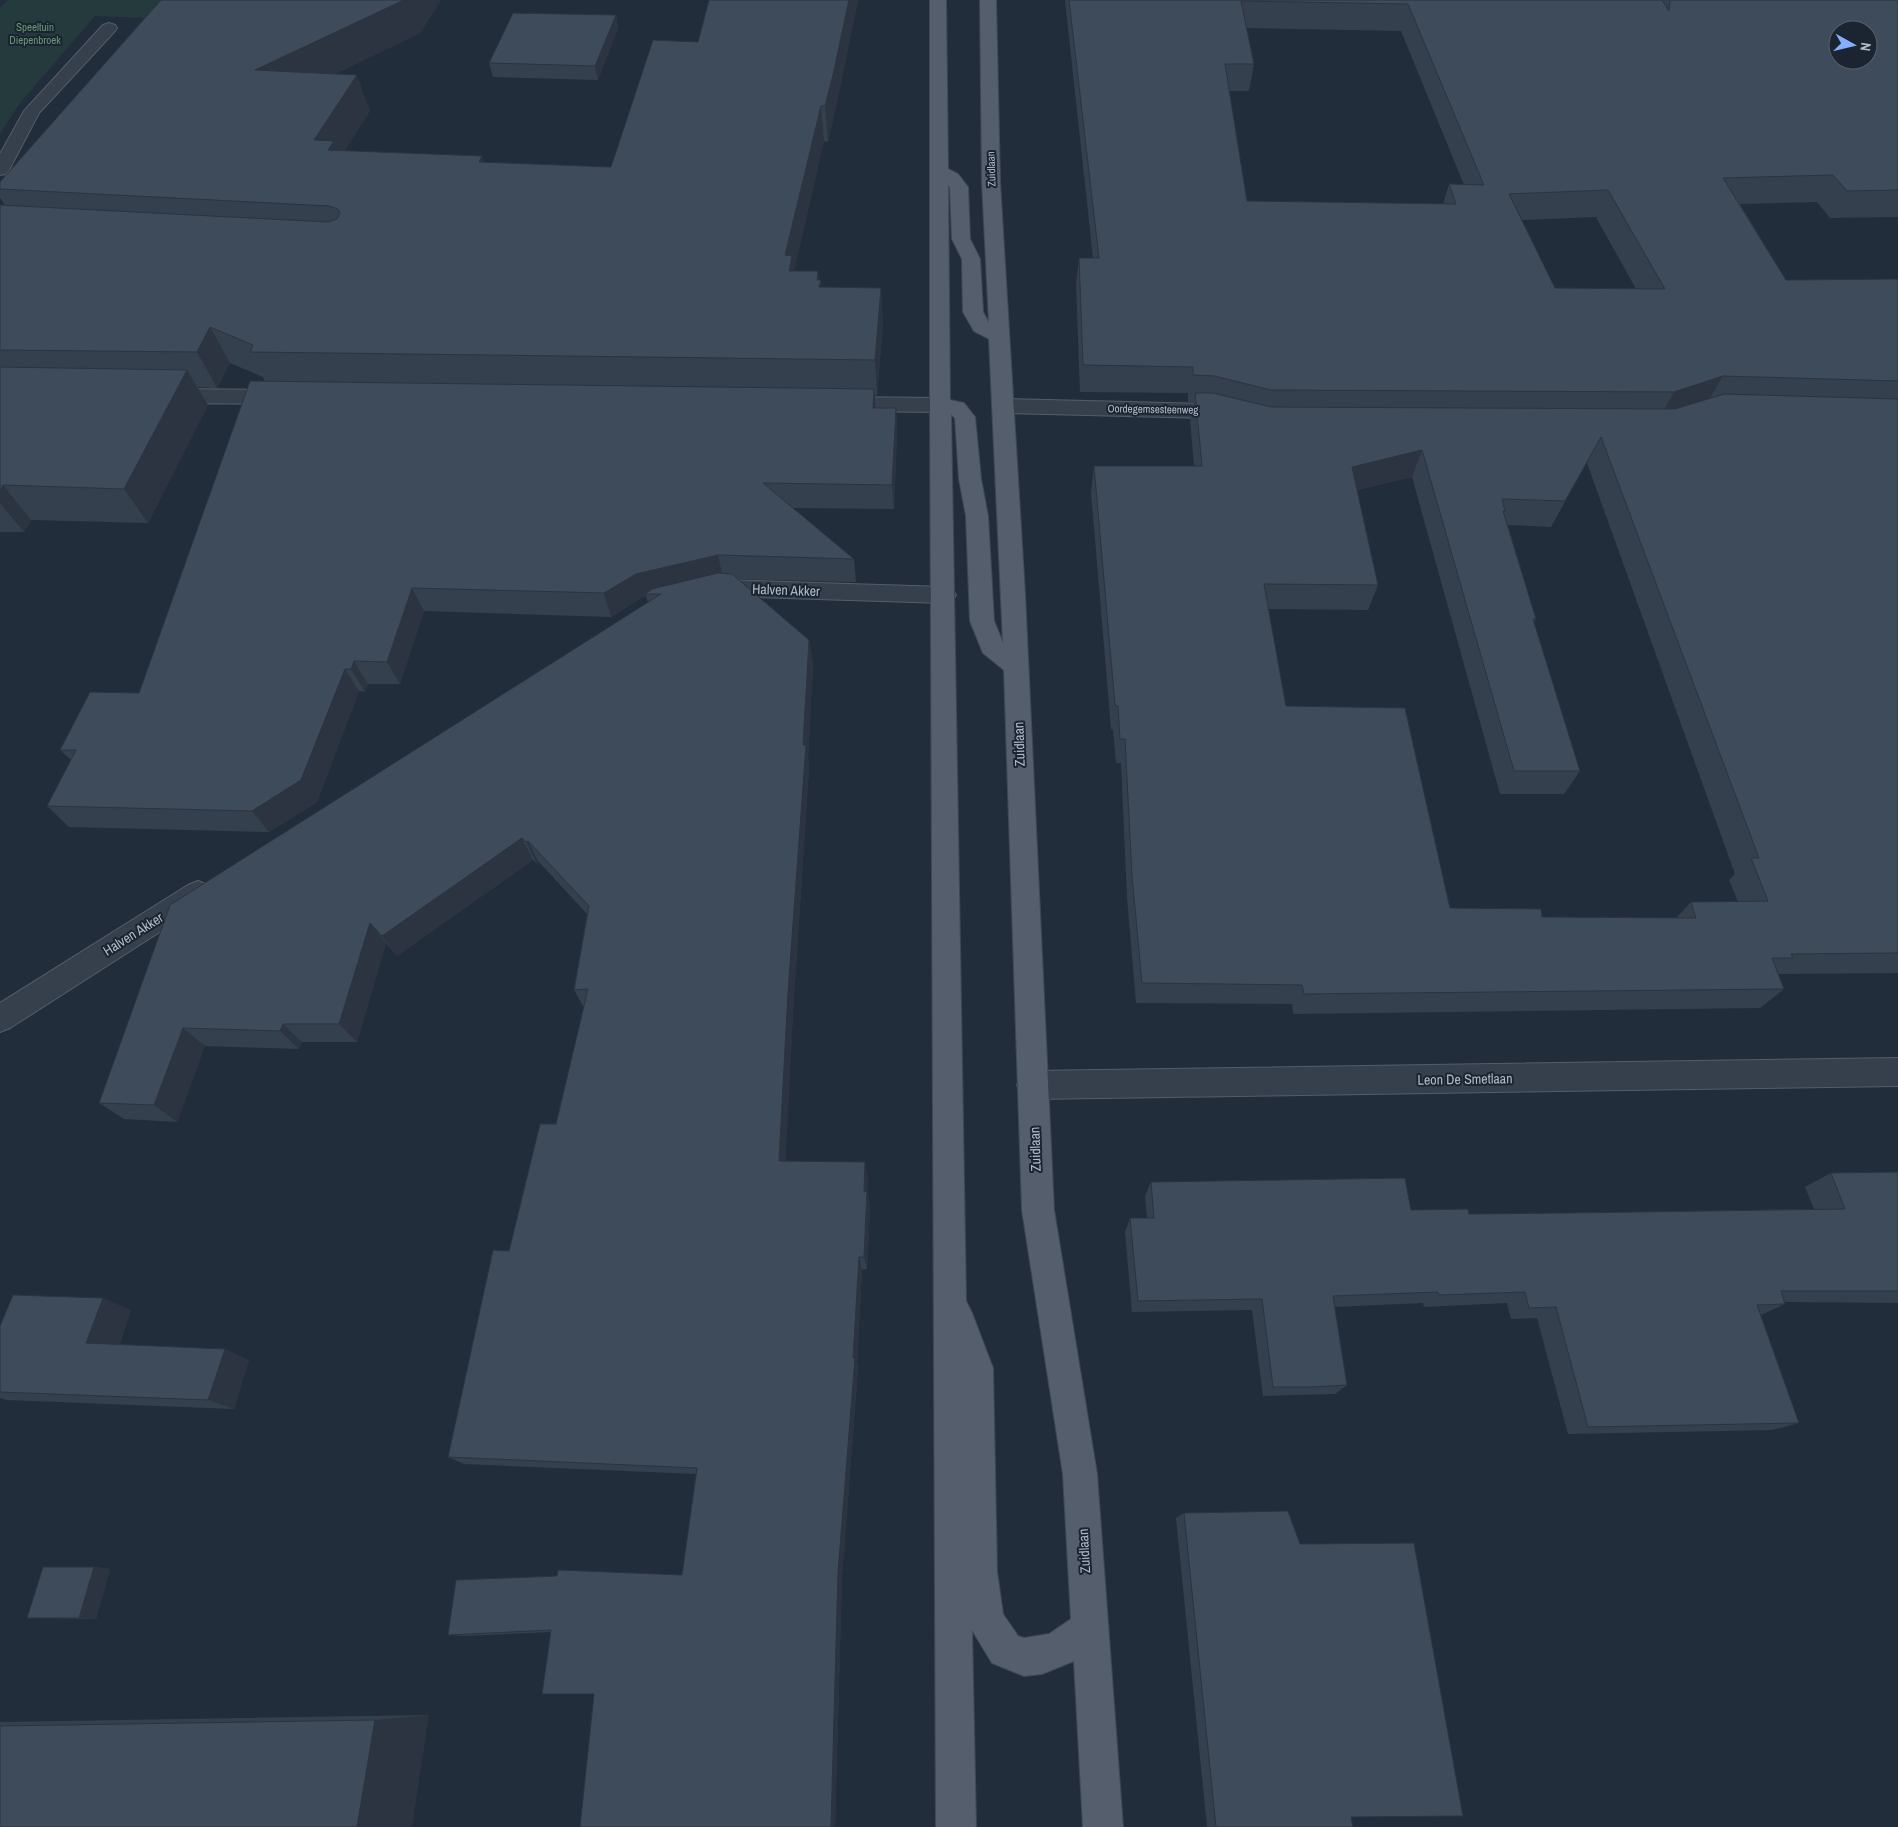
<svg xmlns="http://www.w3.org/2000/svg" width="1898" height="1827" font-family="'Archivo Narrow',sans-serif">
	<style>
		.green { fill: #243a3d }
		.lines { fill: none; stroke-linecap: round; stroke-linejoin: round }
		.minor-casing { stroke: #545d6a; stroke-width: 2 }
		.major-casing { stroke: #3f4855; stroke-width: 2 }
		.minor { fill: #363f4c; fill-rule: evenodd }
		.major { fill: #545e6c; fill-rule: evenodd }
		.wall { fill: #35404e; fill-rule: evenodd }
		.shaded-wall { fill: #2b3440 }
		.building { fill: #3e4b5b; stroke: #2b3440; fill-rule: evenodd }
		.labels { text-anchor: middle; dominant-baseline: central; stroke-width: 4; stroke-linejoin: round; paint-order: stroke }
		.far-park-label { font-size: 11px; fill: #679a74; stroke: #1b2431 }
		.far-street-label { font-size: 11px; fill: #b1bac8; stroke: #1b2431 }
		.street-label { font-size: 14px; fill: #b1bac8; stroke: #1b2431 }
	</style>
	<rect width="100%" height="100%" fill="#222d3c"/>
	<!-- green -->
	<path class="green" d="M8 0H162L147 18 95 16 20 103 0 134V8Z"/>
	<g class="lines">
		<!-- minor casing -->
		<g class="minor-casing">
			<path id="minor" d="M109 23 115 25 117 28 115 31 39 113 9 170 6 174 0 175V154L24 111 103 25Z
				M167 389 281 390 288 392 291 397 288 402 281 404 167 403 160 401 157 396 160 391Z
				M839 397 940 398 947 400 950 405 947 410 940 412 839 411 832 409 829 404 832 399Z
				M1004 399 1208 404 1236 411 1239 416 1236 421 1229 423 1208 418 1004 413 997 411 994 406 997 401Z
				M723 580 944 587 952 589 956 595 952 601 944 603 723 596 713 599 705 597 701 591 705 585Z
				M198 881 208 885 212 893 208 901 10 1028 0 1032V1003L188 885Z
				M1898 1058V1086L1032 1099 1021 1095 1017 1085 1021 1075 1032 1071Z"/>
		</g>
		<!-- major casing -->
		<g class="major-casing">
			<path id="major" d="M930 0H946L948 169 958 174 968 187 970 239 980 259 983 312 989 323 982 182 980 0H996L1000 182 1025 594 1054 1210 1097 1474 1123 1827H1083L1074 1661 1042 1674 1024 1676 992 1663 972 1630 976 1827H936L930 405ZM948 185 950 187 952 239 962 259 963 312 974 331 989 339 1003 643 994 621 988 516 981 479 975 417 964 403 950 400ZM951 414 955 418 959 479 966 516 970 621 983 653 1004 670 1022 1210 1063 1474 1071 1619 1049 1634 1024 1638 1018 1636 1003 1614 997 1572 993 1368 972 1313 966 1301Z"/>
		</g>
		<!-- minor -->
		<use href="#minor" class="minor"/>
		<!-- major -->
		<use href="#major" class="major"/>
	</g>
	<!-- wall -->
	<path class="wall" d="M161 0H441L420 33 335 74 370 111 344 151 482 156 483 162 611 167 698 42 709 0H858L835 111 828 142 824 141 794 271H818L819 280H821V287L881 288 883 324 877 395H875L876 408H896L897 433 894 509 792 508 854 559 856 582 737 579 809 640 813 664 808 757 809 768 793 1012 785 1161 868 1177 867 1191 870 1206 867 1269 862 1270 857 1363 858 1368 842 1575 835 1827H580L594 1694 551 1632 466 1636 448 1635 682 1575 696 1474 464 1464 448 1457 509 1251 556 1124 584 1008 574 990 587 914 539 862 537 864 533 860 397 956 386 943 357 1042H302L299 1049 205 1046 177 1122 124 1119 99 1103 648 603 646 596 643 597 611 617 424 611 400 684H368L365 692 359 691 317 802 269 832 69 827 47 806 71 760 60 750 139 693 265 382 263 377 230 363 217 388 198 387 208 405 148 523 31 520 24 532H0V205H5L0 198V182Z
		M1065 0H1898V217L1830 218 1817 202 1740 204 1786 280 1898 279V973L1778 974 1784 989 1760 1008 1293 1014 1292 1004 1136 1003 1127 897 1121 763H1116L1113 730 1111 729 1091 492 1094 466H1194L1190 419 1193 402H1188V393L1080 392 1076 284 1079 258H1093ZM1246 28 1401 31 1464 185 1449 184 1443 204 1247 201 1229 91H1249L1254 64ZM1596 217 1636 289 1555 288 1522 220ZM1587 463 1735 874 1729 880 1738 902H1691L1676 918 1542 917 1450 908 1286 706 1268 609 1368 610 1378 585 1357 490 1412 477 1500 794H1564L1580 771 1534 622 1536 619 1508 525 1551 527Z
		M616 15 618 28 598 80 493 77 489 63Z
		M1898 1172V1303L1785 1302V1304L1761 1315 1799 1423 1772 1430 1568 1434 1537 1318 1511 1319 1507 1303 1424 1307 1423 1303 1334 1307 1347 1385 1335 1394 1263 1396 1252 1310 1132 1312 1125 1232 1130 1218H1147L1145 1196 1151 1182 1411 1210 1469 1214 1567 1213 1814 1209 1805 1187 1831 1173Z
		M131 1310 119 1345 249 1360 234 1409 7 1400 0 1398V1326Z
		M1184 1513 1351 1817 1353 1827H1207L1176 1518Z
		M94 1567 110 1569 96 1619 27 1618Z
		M429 1715 0 1827V1722Z"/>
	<!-- shaded-wall -->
	<path class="shaded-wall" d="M404 0H441L420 33 270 105 255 70Z
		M849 0H858L835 111 828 142 825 106Z
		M616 15 618 28 598 80 595 66Z
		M357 75 370 111 341 157 349 177 314 140Z
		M821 106 824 141 794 271 796 292 785 255Z
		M482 156 493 192 479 162Z
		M818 271 820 286 821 280 824 316 817 280Z
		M881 288 883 324 877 395 875 360Z
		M210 327 230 363 217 388 197 352Z
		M187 370 208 405 148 523 124 489Z
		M1723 376 1707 403 1659 418 1674 392Z
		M874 389 876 413 873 408Z
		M896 408 897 433 894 509 892 485Z
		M1601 437 1587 463 1551 527 1565 501Z
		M1422 450 1412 477 1343 493 1352 467Z
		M3 485 31 520 24 532 0 503V490Z
		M718 555 723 578 645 594 646 596 643 597 611 617 604 593 636 574Z
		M412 588 424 611 400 684 387 662Z
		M809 640 813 664 808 757 809 768 793 1012 785 1176 779 1161 788 993Z
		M354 661 368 684 365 692 351 669Z
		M345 669 359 691 317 802 269 832 252 811Z
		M522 838 533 860 397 956 382 936Z
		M528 841 539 862 537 864 526 842Z
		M370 923 386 943 357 1042 339 1024Z
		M283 1024 302 1042 299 1049 280 1031Z
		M183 1028 205 1046 177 1122 154 1105Z
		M865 1162 868 1177 866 1206 864 1192Z
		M867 1191 870 1206 867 1269 864 1257Z
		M859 1257 862 1270 857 1363 858 1368 842 1575 835 1827H831L838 1572 853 1358Z
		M103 1298 131 1310 115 1354 86 1343Z
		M225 1349 249 1360 234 1409 208 1400Z
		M94 1567 110 1569 96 1619 79 1618Z
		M429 1715 412 1827H357L375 1720Z"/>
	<!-- building -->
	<path class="building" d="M161 0H404L255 70 357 75 314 140 334 141 328 150 482 156 479 162 611 167 653 40 698 42 709 0H849L833 75 825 106H821L785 255 792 256 789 271H818L817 280H821L819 287 881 288 875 360 250 352 253 345 210 327 197 352 0 350V205L328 222 337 219 340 213 338 209 329 206 0 189V182Z
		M1069 0H1662L1669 11 1670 0H1898V190L1847 191 1833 175 1723 178 1786 280 1898 279V381L1723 376 1674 392 1271 390 1214 376 1193 375V367L1083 365 1079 258H1099ZM1241 1 1408 4 1484 185 1449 184 1456 204 1247 201 1225 64H1254ZM1838 30H1868V60H1838ZM1608 190 1665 289 1555 288 1509 194Z
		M513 13 616 15 595 66 489 63Z
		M0 367 187 370 124 489 3 485 0 490Z
		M250 381 874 389 873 408H896L892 485 763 483 854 559 718 555 636 574 604 593 412 588 387 662 354 661 351 669H345L301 780 252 811 47 806 76 750H60L90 692 139 693Z
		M1195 393H1213L1271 407 1675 409 1724 394 1898 399V953L1791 954 1793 958H1772L1784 989 1304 994 1302 985 1142 983 1132 876 1125 739H1120L1118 706 1115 705 1094 466H1202ZM1601 437 1759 858H1751L1768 901 1691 902 1696 918 1542 917 1541 909 1450 908 1405 708 1286 706 1264 584 1378 585 1352 467 1422 450 1514 771H1580L1533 619H1536L1503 511H1505L1502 499 1565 501Z
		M718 573 732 574 809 640 803 745H806L788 993 779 1161 865 1162 864 1192 867 1191 864 1257H859L853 1358H855L838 1572 831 1827H580L594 1694H542L551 1630 448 1635 456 1580 557 1576 558 1570 682 1575 697 1468 448 1457 493 1250 509 1251 540 1124H556L588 989 574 990 589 906 528 841 526 842 522 838 382 936 370 923 339 1024H283L280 1031 183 1028 154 1105 99 1103 170 905 661 594H645L652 589Z
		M1898 1172V1291H1781L1785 1304 1757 1305 1799 1423 1588 1427 1556 1307 1529 1308 1525 1292 1439 1295 1438 1292 1333 1296 1347 1385 1310 1387H1273L1262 1299 1138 1301 1130 1218H1154L1151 1182 1405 1178 1411 1210 1468 1209 1469 1214 1567 1213 1845 1209 1831 1173Z
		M13 1295 103 1298 86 1343 225 1349 208 1400 0 1392V1326Z
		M1288 1511 1300 1544 1414 1543 1463 1816 1351 1817 1353 1827H1216L1184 1513Z
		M43 1567H94L79 1618H27Z
		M375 1720 357 1827H0V1726Z"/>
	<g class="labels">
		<!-- far-park labels -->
		<g class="far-park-label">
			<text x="35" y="27">Speeltuin<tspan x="35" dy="13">Diepenbroek</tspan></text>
		</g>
		<!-- far-street labels -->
		<g class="far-street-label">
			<text transform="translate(991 169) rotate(-92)">Zuidlaan</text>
			<text transform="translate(1153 409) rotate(1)">Oordegemsesteenweg</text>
		</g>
		<!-- street labels -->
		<g class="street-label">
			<text transform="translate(786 590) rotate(2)">Halven Akker</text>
			<text transform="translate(1019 744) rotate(-92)">Zuidlaan</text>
			<text transform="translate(133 934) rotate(-32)">Halven Akker</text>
			<text transform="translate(1465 1079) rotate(-1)">Leon De Smetlaan</text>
			<text transform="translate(1035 1149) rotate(-92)">Zuidlaan</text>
			<text transform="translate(1084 1551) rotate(-93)">Zuidlaan</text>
		</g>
	</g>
	<!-- north arrow -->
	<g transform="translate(1853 45) rotate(98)"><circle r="24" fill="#1b2431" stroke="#57606d"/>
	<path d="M0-4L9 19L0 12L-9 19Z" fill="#83affb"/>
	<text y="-8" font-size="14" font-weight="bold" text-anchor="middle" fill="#b1bac8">N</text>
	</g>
</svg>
